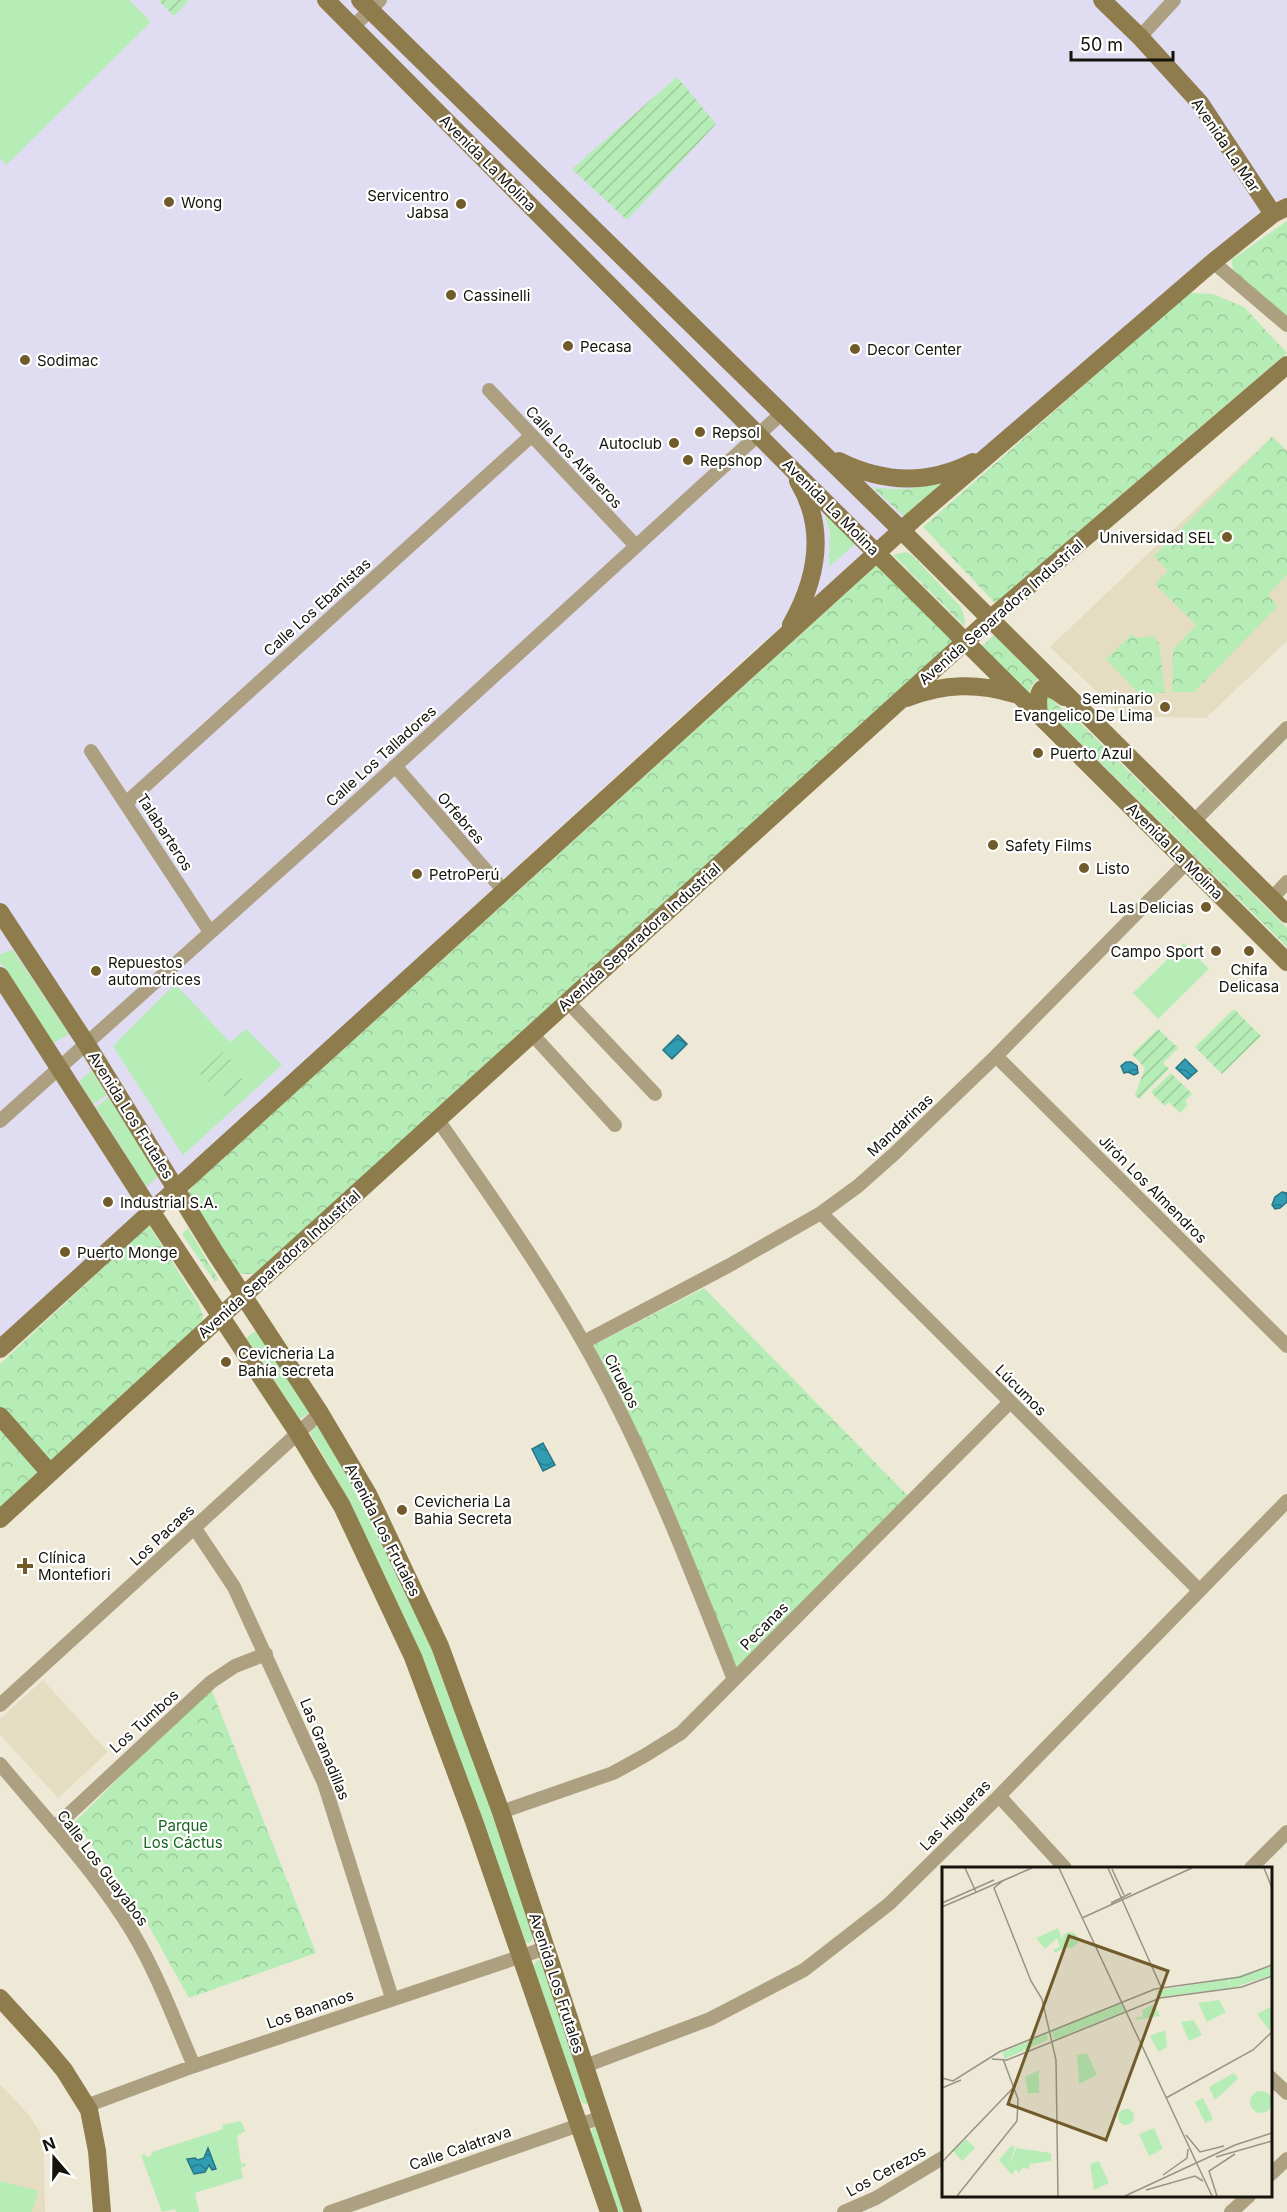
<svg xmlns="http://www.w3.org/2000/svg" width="1287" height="2212" font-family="Inter,sans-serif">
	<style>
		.industrial { fill: #e0dcf1 }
		.built { fill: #e4ddc2 }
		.grass { fill: #b6ecb5 }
		.park { fill: url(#park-crowns) }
		.garden { fill: url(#garden-furrows) }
		.water { fill: url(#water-waves); stroke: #287482; stroke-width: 1.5 }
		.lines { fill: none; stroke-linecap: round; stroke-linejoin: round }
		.street { stroke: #aca081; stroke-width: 14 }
		.secondary { stroke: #8f7c4d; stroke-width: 18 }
		.poi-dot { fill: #725b2b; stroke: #fff; stroke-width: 2 }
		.labels { text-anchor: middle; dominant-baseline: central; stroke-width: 4.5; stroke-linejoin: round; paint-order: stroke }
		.street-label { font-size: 15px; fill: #14130c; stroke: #fff }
		.poi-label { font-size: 15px; fill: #14130c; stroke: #fff; text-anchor: start }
		.park-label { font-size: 15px; fill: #17661d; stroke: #fff }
		.inset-road { fill: none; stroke: #979385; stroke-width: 1.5 }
		.view { fill: #725b2b; fill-opacity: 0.15; stroke: #725b2b; stroke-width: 3 }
		.inset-edge { fill: none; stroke: #14130c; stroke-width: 3 }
	</style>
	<defs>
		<pattern id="park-crowns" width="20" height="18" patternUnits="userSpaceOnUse" patternTransform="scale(1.5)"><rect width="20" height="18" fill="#b6ecb5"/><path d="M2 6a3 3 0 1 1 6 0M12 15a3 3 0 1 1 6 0" fill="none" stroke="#9cca9a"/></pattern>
		<pattern id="garden-furrows" width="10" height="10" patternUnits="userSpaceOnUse" patternTransform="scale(1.5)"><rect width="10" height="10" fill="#b6ecb5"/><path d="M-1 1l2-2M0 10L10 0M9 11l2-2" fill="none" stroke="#9cca9a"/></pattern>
		<pattern id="water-waves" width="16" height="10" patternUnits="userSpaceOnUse" patternTransform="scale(1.5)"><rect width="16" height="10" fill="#309db5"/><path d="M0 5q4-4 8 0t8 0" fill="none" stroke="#287f92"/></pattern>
	</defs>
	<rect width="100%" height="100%" fill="#eee9d6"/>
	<!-- industrial -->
	<path class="industrial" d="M0 0H1287V201L1074 373 751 653 0 1339Z"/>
	<!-- built -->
	<path class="built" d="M1272 436 1287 450V641L1206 718 1122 716 1050 647Z
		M43 1680 108 1752 58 1798 0 1735V1719Z
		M0 2084 29 2115 40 2132 44 2155 45 2212H0Z"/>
	<!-- grass -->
	<path class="grass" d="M0 0H129L151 22 6 165 0 158Z
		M823 507 856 543 829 567 830 533Z
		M1184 943 1209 969 1158 1019 1133 993Z
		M13 950 69 1034 53 1043 0 962V954Z
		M175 984 230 1042 246 1029 282 1065 183 1155 113 1046Z
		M92 1070 107 1095 93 1104 79 1081Z
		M109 1097 160 1175 146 1187 96 1107Z
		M258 1329 310 1412 300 1419 246 1338Z
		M314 1427H319L361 1497 434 1653 494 1816 534 1936 530 1943 523 1942 350 1503 310 1433Z
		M538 1960H543L591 2102 585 2104 582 2102 569 2072 532 1966Z
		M241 2121 245 2131 237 2136 241 2164 245 2163 246 2166 241 2168 243 2178 195 2193 199 2212H176L175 2209 162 2212 141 2155 146 2154V2157L151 2156 152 2152 223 2129 222 2125Z
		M595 2126H602L630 2212H617L590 2132Z
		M0 2181 38 2191 32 2212H0Z"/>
	<!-- park -->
	<path class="park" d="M1287 221V322L1235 276 1231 260Z
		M1189 293 1213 294 1244 307 1287 353 995 603 923 527Z
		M1272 437 1287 451V575L1268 595 1278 606 1194 692H1172L1173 650 1196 625 1155 584 1168 571 1154 556Z
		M959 474 907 519 872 487C910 492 924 488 959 474Z
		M906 552 912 555 961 607 965 620 964 626 893 555Z
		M877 565 956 642 255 1274H239L191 1198 189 1192 193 1186Z
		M1132 634 1136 638 1153 636 1159 643 1165 693H1138L1106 659Z
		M994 635 1038 679 1032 685 1029 695 982 646Z
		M1049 696 1068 716 1072 715 1287 928V947L1047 710 1045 697Z
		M149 1225 198 1303 203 1315 202 1323 0 1511V1364Z
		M188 1228 218 1279 215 1282 182 1234Z
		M704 1288 910 1498 736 1672 590 1347Z
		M210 1686 316 1953 189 1998 146 1921 75 1822Z"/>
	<!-- garden -->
	<path class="garden" d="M158 0H189L174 16Z
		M677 77 716 124 627 220 572 169Z
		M1234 1009 1261 1036 1222 1074 1195 1047Z
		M1158 1029 1178 1048 1163 1063 1169 1069 1139 1099 1135 1095 1145 1068 1132 1054Z
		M223 1052 231 1060 208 1082 200 1074Z
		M1171 1073 1192 1094 1185 1101 1188 1105 1180 1113 1169 1102 1165 1106 1151 1092Z
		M239 1076 247 1084 228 1101 221 1094Z"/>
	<!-- water -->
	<path class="water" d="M678 1035 687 1044 672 1059 663 1050Z
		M1185 1059 1197 1071 1188 1079 1176 1068Z
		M1126 1062H1131L1137 1066 1138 1073 1134 1075 1128 1072 1124 1073 1121 1066Z
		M1282 1192 1287 1193V1202L1280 1208 1275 1209 1272 1205 1275 1197Z
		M543 1443 555 1465 543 1471 532 1449Z
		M208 2148 216 2169 212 2170 209 2165 205 2172 194 2174 187 2159 195 2158 198 2160 204 2158Z"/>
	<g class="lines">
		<!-- street -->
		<path class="street" d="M353 27 380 0
			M1140 37 1174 0
			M1213 262 1287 325
			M489 390 636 546
			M91 751 210 932
			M395 766 504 891
			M126 803 531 436
			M1193 822 1287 728
			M1272 898 1287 882
			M568 1002 655 1094
			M532 1034 615 1125
			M996 1056 1287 1346
			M438 1120C488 1192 539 1264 582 1340 644 1448 689 1565 734 1680
			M0 1121 356 802 782 413
			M821 1213 1199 1590
			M584 1342 728 1266 821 1213 858 1186 893 1155 996 1056 1187 862
			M194 1527 234 1587 324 1783 392 1998
			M0 1705 320 1413
			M0 1764C45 1818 97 1873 133 1933 158 1975 175 2022 194 2066
			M999 1796 1065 1868
			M501 1812 613 1773 644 1756 681 1733 1010 1402
			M54 1828 211 1682 235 1666 266 1654
			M1251 1868 1287 1832
			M585 2066 710 2019 804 1970 889 1904 999 1796 1287 1501
			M1270 2077 1287 2093
			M86 2106 194 2066 546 1948
			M1270 2175 1287 2159
			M330 2212 602 2117
			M844 2212 876 2198 944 2157
			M1231 2212 1249 2196"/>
		<!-- secondary -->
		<path class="secondary" d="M326 0 790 467 1287 962
			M360 0 891 520 1287 914
			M1102 0 1140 37 1200 103 1273 214
			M839 461C883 483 928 485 973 462
			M791 625C817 579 827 529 798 481
			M907 698C944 683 978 683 1015 694
			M1039 715C1036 691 1040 678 1064 697
			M0 912 86 1043 216 1254 320 1413 368 1494 440 1646 463 1709 501 1812 633 2212
			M0 976 151 1211 298 1433 342 1506 413 1657 475 1824 609 2212
			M0 1349 914 519 1213 262 1273 214 1287 207
			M0 1416 50 1473
			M0 1519 243 1296 990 619 1287 365
			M0 1998 43 2045 64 2070 89 2110 97 2151 102 2212"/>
	</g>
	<!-- markers -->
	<g class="poi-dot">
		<circle cx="169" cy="202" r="6"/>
		<circle cx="461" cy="204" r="6"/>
		<circle cx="451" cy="295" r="6"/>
		<circle cx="568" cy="346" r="6"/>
		<circle cx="855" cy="349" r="6"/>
		<circle cx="25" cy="360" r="6"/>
		<circle cx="700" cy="432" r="6"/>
		<circle cx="674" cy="443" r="6"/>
		<circle cx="688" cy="460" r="6"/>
		<circle cx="1227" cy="537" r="6"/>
		<circle cx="1165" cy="707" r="6"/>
		<circle cx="1038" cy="753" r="6"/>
		<circle cx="993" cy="845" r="6"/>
		<circle cx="1084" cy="868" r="6"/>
		<circle cx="417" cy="874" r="6"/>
		<circle cx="1206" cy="907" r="6"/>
		<circle cx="1216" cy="951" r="6"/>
		<circle cx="1249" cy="951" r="6"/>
		<circle cx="96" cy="971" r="6"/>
		<circle cx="108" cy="1202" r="6"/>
		<circle cx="65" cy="1252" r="6"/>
		<circle cx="226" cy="1362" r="6"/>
		<circle cx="402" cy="1510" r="6"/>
		<path d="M22 1557h6v6h6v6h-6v6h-6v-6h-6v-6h6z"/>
	</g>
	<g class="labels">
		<!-- street labels -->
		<g class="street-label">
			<text transform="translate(1226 145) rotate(56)">Avenida La Mar</text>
			<text transform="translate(488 163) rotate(45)">Avenida La Molina</text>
			<text transform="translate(574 457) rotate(47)">Calle Los Alfareros</text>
			<text transform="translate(831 507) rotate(45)">Avenida La Molina</text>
			<text transform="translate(317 607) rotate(-42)">Calle Los Ebanistas</text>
			<text transform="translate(1001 612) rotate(-41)">Avenida Separadora Industrial</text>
			<text transform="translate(381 756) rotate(-42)">Calle Los Talladores</text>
			<text transform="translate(461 818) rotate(49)">Orfebres</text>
			<text transform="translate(165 832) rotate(57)">Talabarteros</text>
			<text transform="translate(1175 851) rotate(45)">Avenida La Molina</text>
			<text transform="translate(639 937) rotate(-42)">Avenida Separadora Industrial</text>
			<text transform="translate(131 1115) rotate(58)">Avenida Los Frutales</text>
			<text transform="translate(900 1125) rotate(-43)">Mandarinas</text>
			<text transform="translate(1153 1189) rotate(45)">Jirón Los Almendros</text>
			<text transform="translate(279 1264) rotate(-42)">Avenida Separadora Industrial</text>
			<text transform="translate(622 1381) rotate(63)">Ciruelos</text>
			<text transform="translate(1021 1390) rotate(45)">Lúcumos</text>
			<text transform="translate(383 1530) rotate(63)">Avenida Los Frutales</text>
			<text transform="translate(162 1535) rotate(-43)">Los Pacaes</text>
			<text transform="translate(764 1626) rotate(-45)">Pecanas</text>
			<text transform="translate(144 1721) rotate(-42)">Los Tumbos</text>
			<text transform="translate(325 1749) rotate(68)">Las Granadillas</text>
			<text transform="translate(955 1815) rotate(-45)">Las Higueras</text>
			<text transform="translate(103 1868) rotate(53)">Calle Los Guayabos</text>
			<text transform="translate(557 1983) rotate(72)">Avenida Los Frutales</text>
			<text transform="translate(310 2009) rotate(-19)">Los Bananos</text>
			<text transform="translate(460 2148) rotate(-19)">Calle Calatrava</text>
			<text transform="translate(886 2171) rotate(-29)">Los Cerezos</text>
		</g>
		<!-- poi labels -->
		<g class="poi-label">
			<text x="449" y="195" text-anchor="end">Servicentro<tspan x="449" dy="17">Jabsa</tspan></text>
			<text x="181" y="202">Wong</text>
			<text x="463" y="295">Cassinelli</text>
			<text x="580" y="346">Pecasa</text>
			<text x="867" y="349">Decor Center</text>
			<text x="37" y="360">Sodimac</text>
			<text x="712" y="432">Repsol</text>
			<text x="662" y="443" text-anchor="end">Autoclub</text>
			<text x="700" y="460">Repshop</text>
			<text x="1215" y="537" text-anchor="end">Universidad SEL</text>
			<text x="1153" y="698" text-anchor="end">Seminario<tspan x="1153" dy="17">Evangelico De Lima</tspan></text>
			<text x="1050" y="753">Puerto Azul</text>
			<text x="1005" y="845">Safety Films</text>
			<text x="1096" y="868">Listo</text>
			<text x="429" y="874">PetroPerú</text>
			<text x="1194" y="907" text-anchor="end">Las Delicias</text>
			<text x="1204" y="951" text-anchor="end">Campo Sport</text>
			<text x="108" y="962">Repuestos<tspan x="108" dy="17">automotrices</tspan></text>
			<text x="1249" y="969" text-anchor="middle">Chifa<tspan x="1249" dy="17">Delicasa</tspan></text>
			<text x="120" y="1202">Industrial S.A.</text>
			<text x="77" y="1252">Puerto Monge</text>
			<text x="238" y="1353">Cevicheria La<tspan x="238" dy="17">Bahía secreta</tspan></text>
			<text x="414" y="1501">Cevicheria La<tspan x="414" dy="17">Bahia Secreta</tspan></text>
			<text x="38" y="1557">Clínica<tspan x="38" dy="17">Montefiori</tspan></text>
		</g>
		<!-- park labels -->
		<g class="park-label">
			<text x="183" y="1825">Parque<tspan x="183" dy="17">Los Cáctus</tspan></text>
		</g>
	</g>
	<!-- overview -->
	<g transform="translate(942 1867)">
		<rect width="330" height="330" fill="#eee9d6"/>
		<path d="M120 73a8 8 0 1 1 16 0a8 8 0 1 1-16 0Z" fill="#b6ecb5"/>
		<path d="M330 99V108L290 121 286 112ZM285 112 289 121 217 130 214 124ZM277 133 284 145 265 155 256 136ZM179 136 183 144 112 173 109 164ZM212 137 218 149 195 153 193 150H201L200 143ZM330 139V159L327 163 315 147ZM252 153 260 168 247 174 239 155ZM223 163 225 180 216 185 208 169ZM105 166 106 173 62 192 61 185ZM145 186 155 208 137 217 135 188ZM97 203V226H86L83 210ZM292 206 296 212 273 233 267 220ZM308 235a11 11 0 1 1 22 0a11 11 0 1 1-22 0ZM261 231 271 252 263 256 253 235ZM176 250a8 8 0 1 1 16 0a8 8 0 1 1-16 0ZM212 261 221 282 207 289 197 267ZM24 272 33 281 20 294 11 284ZM69 279H73L67 301 74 281 109 286V294L88 297 87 302 80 301 77 306 73 302 70 308 57 293ZM157 294 167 316 152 323 148 297Z" fill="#b6ecb5"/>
		<path d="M116 61 123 81 112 86V82L118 80 115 71 103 82 94 71Z" fill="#b6ecb5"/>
		<path class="inset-road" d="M23 1 34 25M117 1 270 329M166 1 219 120M322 1 330 21M170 2 182 28M62 13 52 21 89 114 100 132 114 193 116 329M0 36 52 13M169 36 189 26M0 40 90 1M140 51 250 1M50 192 65 193 218 131 300 120 330 109M0 211 11 214 57 185 213 122 298 110 330 98M0 221 19 213M224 231 311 183 330 165M244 268 258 285 282 279M274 290 330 274M0 295 72 220M221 308 245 291 246 282M204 323 253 309 261 314M15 329 75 254 76 232 61 192M183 329 293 278 330 266M275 329 267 304 293 287"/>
		<path class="view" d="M127 69 226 104 164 273 66 237Z"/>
		<rect width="330" height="330" class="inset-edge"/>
	</g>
	<!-- north arrow -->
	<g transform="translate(54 2158) rotate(340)" stroke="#ffffff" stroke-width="4.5" paint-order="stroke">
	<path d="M0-4.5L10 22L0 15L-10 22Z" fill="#14130c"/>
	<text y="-9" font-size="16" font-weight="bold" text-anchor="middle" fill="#14130c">N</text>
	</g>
	<!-- scale -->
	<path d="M1071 51v9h102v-9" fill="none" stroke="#14130c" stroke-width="3"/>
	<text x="1080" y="51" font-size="18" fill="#14130c" stroke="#ffffff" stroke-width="4.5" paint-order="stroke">50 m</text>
</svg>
